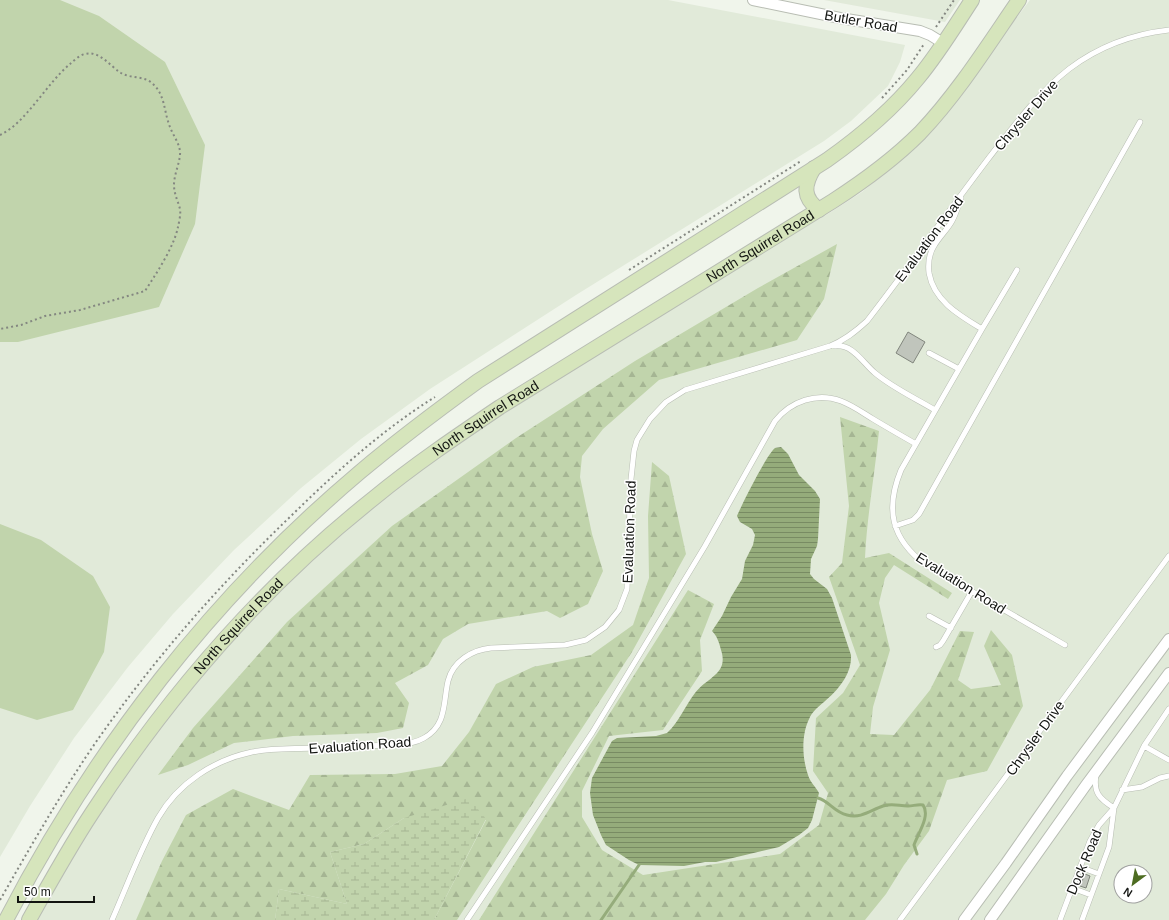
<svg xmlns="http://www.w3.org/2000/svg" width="1169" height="920" font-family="Helvetica,sans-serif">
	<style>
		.built { fill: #e1ead9; fill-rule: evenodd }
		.green { fill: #c1d4ac }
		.forest { fill: url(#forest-firs) }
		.wetland { fill: url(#wetland-marsh) }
		.water { fill: url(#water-rules) }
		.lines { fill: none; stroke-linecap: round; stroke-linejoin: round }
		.stream { stroke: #95ac7b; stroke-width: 3 }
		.building { fill: #c0c5bc; stroke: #81867d }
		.service-casing { stroke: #b8bdb3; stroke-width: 6 }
		.minor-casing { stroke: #b8bdb3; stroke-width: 12 }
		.secondary-casing { stroke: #b8bdb3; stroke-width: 16 }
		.path { stroke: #848781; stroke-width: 2; stroke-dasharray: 2 3; stroke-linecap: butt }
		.service { stroke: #fff; stroke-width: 5 }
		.minor { stroke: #fff; stroke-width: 10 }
		.secondary { stroke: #d6e5bc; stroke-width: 14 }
		.labels { text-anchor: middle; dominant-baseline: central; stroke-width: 3; stroke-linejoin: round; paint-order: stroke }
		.street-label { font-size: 14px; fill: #121411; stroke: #fff }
	</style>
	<defs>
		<pattern id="forest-firs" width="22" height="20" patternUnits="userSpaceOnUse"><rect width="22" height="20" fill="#c1d4ac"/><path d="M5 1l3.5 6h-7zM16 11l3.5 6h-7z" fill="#a5b593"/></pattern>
		<pattern id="wetland-marsh" width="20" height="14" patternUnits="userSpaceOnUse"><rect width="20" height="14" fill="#c1d4ac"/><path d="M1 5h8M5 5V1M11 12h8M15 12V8" fill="none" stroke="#a5b593"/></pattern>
		<pattern id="water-rules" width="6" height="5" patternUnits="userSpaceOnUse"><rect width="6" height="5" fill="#95ac7b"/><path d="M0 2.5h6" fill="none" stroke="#788b63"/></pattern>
	</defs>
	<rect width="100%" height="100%" fill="#f0f5eb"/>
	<!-- built -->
	<path class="built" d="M0 0H668L905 45 900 62 888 86 851 121 824 141 576 295 430 389 361 439 301 488 234 550 173 614 128 667 74 738 30 806 0 857Z
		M824 0H960L945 22Z
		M1030 0H1169V920H36L75 853 116 789 159 728 216 659 245 627 309 563 359 519 400 486 484 426 796 232 831 212 862 192 896 164 946 113 967 88 993 49ZM1121 872H1145V896H1121Z"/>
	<!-- green -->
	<path class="green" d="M0 0H60L99 16 165 62 205 145 195 224 159 307 18 342H0Z
		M0 524 41 540 93 576 110 607 104 652 73 710 37 720 0 708Z"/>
	<!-- forest -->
	<path class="forest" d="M837 244 824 299 797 340 659 380 603 429 582 456 580 477 592 534 603 571 588 604 560 618 547 611 468 624 443 639 428 665 395 683 409 703 403 728 377 733 293 736 234 743 188 765 158 775 193 728 287 622 392 526 516 438 635 361 758 288Z
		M840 417 879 431C875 473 867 515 865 558L889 553 952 593 948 599 894 565 885 578 879 603 890 650 873 707 870 734 894 735 930 690 960 631 974 632 958 680 971 689 1001 685 984 646 991 630 1012 655 1023 706 987 771 947 780 929 831 904 865 886 894 865 920H479L688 590 714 604 700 640 702 671 663 730 609 736 582 791V817L602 850 643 875 780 854 819 825 828 793 813 771 816 718 843 693 860 665 829 577 842 563 849 506Z
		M652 462 669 476 686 554 632 652 510 838 457 920H434L486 820 404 818 364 844 330 852 347 904 279 889 275 920H136L162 861 186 815 233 789 289 810 310 775 395 774 442 766 469 732 496 684 533 667 591 655 633 625 649 578 648 516Z"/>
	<!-- wetland -->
	<path class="wetland" d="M469 798 486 819 434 920H275L279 889 347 904 330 852 364 844 404 818Z"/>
	<!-- water -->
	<path class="water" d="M781 447 788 454 799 475 815 491 820 499 818 539 817 546 811 559 810 574 814 579 827 589 832 598 851 655C852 674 838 690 824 702 819 706 813 711 810 717 801 734 802 758 808 775 810 782 816 787 819 793L812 820 808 828 799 835 779 847 716 862H705L684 866 639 865 629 860 606 845 601 835 593 815 590 793 592 778 612 741 617 738 656 736 667 733C679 722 685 706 695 693 707 677 729 674 721 650 719 642 717 636 712 631L722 616 731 597 742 579 745 561 753 545 755 535 752 529 740 522 737 516C741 506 767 454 775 448 776 448 780 447 781 447Z"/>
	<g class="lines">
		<!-- stream -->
		<path class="stream" d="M818 798C829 801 834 812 847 815 861 819 871 810 883 806 892 803 899 806 908 806 913 806 918 804 923 805 931 816 917 835 914 845L917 854
			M601 920 639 865"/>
	</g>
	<!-- building -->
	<path class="building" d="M908 332 925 342 913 363 896 353Z
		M1085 874 1090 876 1086 888 1080 886Z"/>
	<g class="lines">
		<!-- service casing -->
		<g class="service-casing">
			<path id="service" d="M961 198C958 206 956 214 952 221 947 230 939 237 934 246 929 254 928 264 929 273 934 301 959 315 982 329
				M1017 270 982 329 901 470C885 509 891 539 926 565L1065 645
				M835 346C853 344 862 362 875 373 893 388 915 398 935 410
				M929 353 959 369
				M895 526 913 520 919 514 1140 122
				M929 616 951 628
				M936 647 940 645 943 641 972 591
				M1144 746 1169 760
				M1096 775C1093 793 1100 799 1114 808L1144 746 1169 709
				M1122 790 1142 787 1160 778 1169 776
				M1080 867 1099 874
				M1072 888 1091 895
				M112 920C127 886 140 850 158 818 178 783 214 760 252 752 271 748 293 749 312 748 339 747 365 746 391 745 402 744 414 744 424 738 447 725 443 703 448 681 453 661 472 650 491 648L565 645 586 640 605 627 619 610 627 589 631 479 634 451 637 440 650 419 666 402 685 390 830 346C845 340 855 332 867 321 908 268 947 213 988 159 1013 127 1037 94 1069 69 1098 47 1133 34 1169 30
				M467 920 592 733 705 546 775 421C791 401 817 392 841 401 852 405 863 413 873 419 888 428 902 436 916 444
				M900 920 1169 556
				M1060 920 1090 841 1099 825 1114 808 1109 847 1082 920"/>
		</g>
		<!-- minor casing -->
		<g class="minor-casing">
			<path id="minor" d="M753 0 840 18 920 31 930 35 943 43
				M964 920 1006 863 1067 776 1169 639
				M990 920 1086 785 1169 673"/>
		</g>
		<!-- secondary casing -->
		<g class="secondary-casing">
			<g id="secondary">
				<path d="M814 168C804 185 802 197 819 210"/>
				<path d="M6 920C94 750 213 596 360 472 398 440 438 410 478 381L827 160C861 136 892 110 918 78 938 54 955 26 972 0"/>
				<path id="s1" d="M29 920C49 884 69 848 92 813 169 695 263 586 374 498 414 465 457 436 500 407L833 201C864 181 894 159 920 133 958 93 988 45 1019 0"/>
			</g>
		</g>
		<!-- path -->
		<path class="path" d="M936 27 954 0
			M882 98 907 70 924 44
			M0 135C26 123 46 84 70 64 74 61 79 55 85 54 99 50 110 66 121 73 131 79 145 75 154 85 165 96 164 111 169 124 172 135 181 144 180 155 179 165 174 175 174 185 174 194 178 201 180 209 181 214 179 222 178 227 174 247 156 274 145 291L80 310 45 316 21 325 0 329
			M629 270 801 161
			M0 900C31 846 61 793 96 742 154 659 220 584 292 515 336 472 382 430 435 397"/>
		<!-- service -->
		<use href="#service" class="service"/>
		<!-- minor -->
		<use href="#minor" class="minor"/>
		<!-- secondary -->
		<use href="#secondary" class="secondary"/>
	</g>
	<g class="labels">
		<!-- street labels -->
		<g class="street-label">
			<text transform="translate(861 21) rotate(10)">Butler Road</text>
			<text transform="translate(1026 115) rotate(-49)">Chrysler Drive</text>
			<text transform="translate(929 239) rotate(-53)">Evaluation Road</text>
			<text stroke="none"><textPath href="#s1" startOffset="1010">North Squirrel Road</textPath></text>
			<text stroke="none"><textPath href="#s1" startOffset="686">North Squirrel Road</textPath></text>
			<text transform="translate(629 532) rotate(-88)">Evaluation Road</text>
			<text transform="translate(961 583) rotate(32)">Evaluation Road</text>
			<text stroke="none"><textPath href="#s1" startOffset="362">North Squirrel Road</textPath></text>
			<text transform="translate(1035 738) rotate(-54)">Chrysler Drive</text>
			<text transform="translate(360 745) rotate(-4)">Evaluation Road</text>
			<text transform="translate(1084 862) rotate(-67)">Dock Road</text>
		</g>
	</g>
	<!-- north arrow -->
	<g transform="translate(1133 884) rotate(212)"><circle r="19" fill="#ffffff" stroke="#a0a1a0"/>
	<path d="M0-3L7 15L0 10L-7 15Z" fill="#4d6c21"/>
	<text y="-6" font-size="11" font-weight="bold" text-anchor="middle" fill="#121411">N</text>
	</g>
	<!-- scale -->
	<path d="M18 896v6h76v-6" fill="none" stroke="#121411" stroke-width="2"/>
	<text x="24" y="896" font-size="12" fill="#121411" stroke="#ffffff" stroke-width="3" paint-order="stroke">50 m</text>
</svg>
